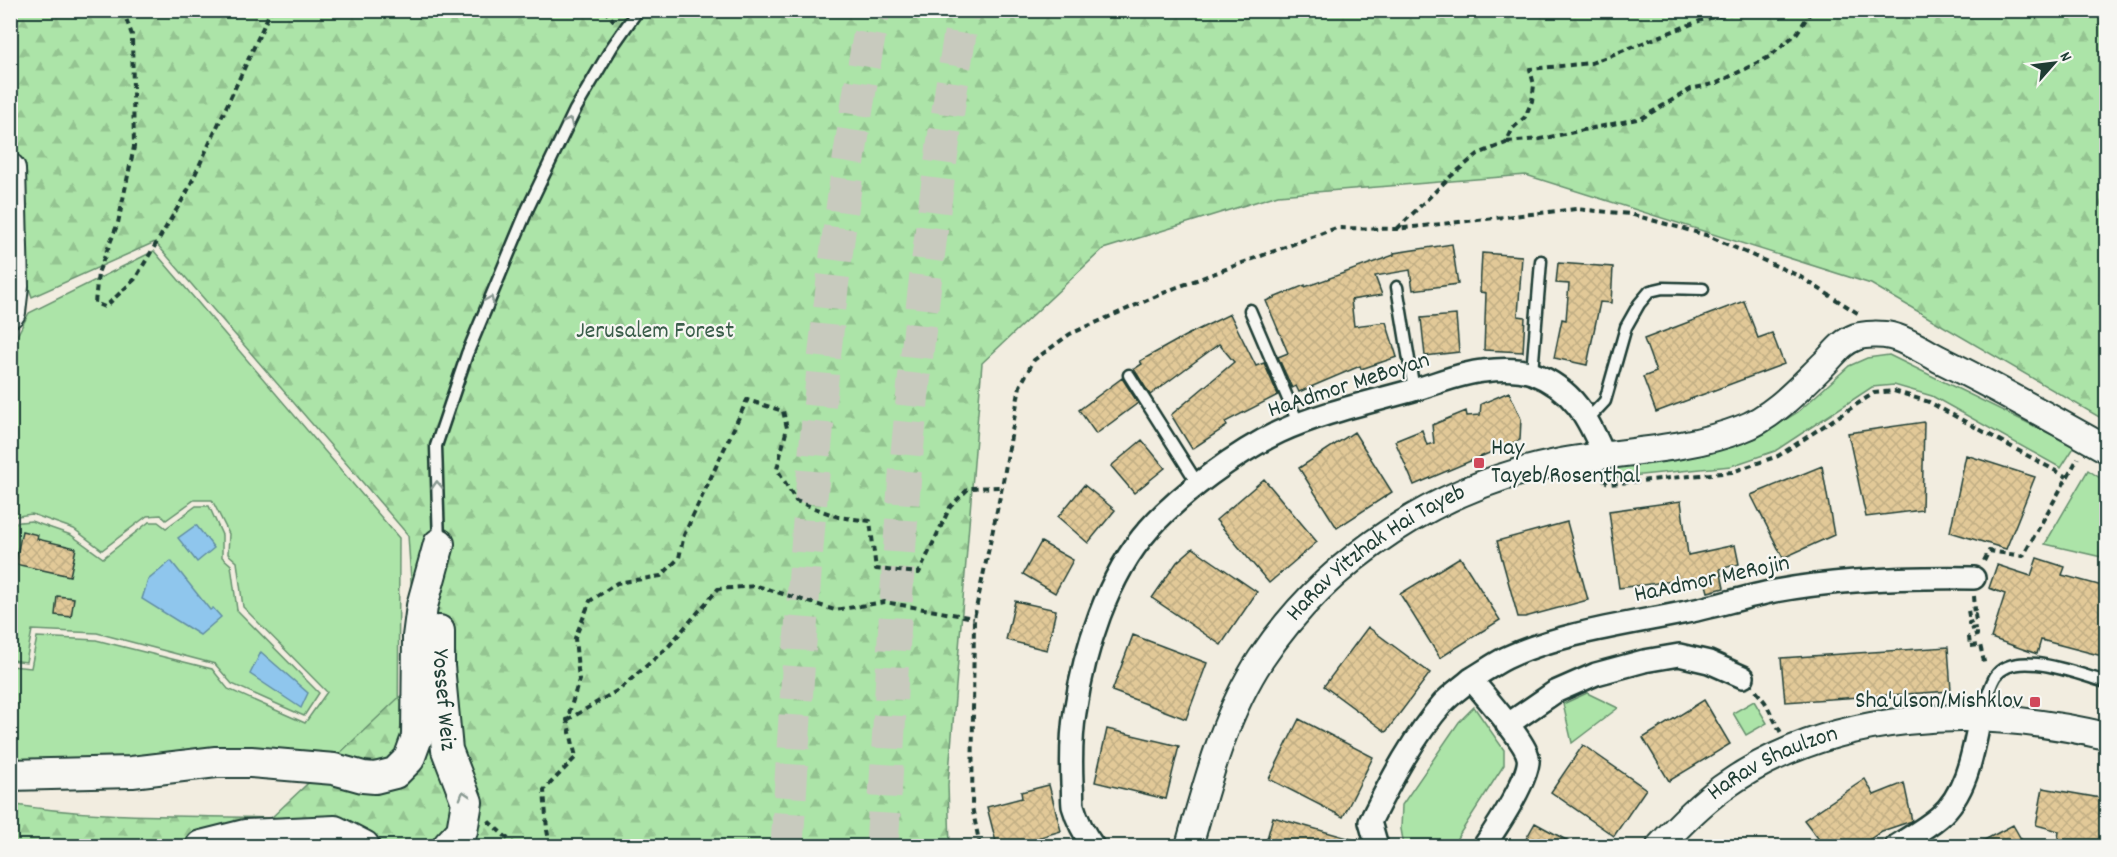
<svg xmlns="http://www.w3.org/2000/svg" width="2117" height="857" font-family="Dekko,sans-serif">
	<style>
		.green { fill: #ace4a8; stroke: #66906e; stroke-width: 1.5 }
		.forest { fill: url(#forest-firs); stroke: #66906e; stroke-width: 1.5 }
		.water { fill: #8fc6ed; stroke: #628fa3; stroke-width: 1.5 }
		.building { fill: url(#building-cross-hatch); stroke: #1f3d34; stroke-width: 1.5 }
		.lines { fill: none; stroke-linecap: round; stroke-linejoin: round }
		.trunk-tunnel { stroke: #c8cabe; stroke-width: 33; stroke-dasharray: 33 16; stroke-linecap: butt }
		.service-casing { stroke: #1f3d34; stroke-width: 15 }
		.minor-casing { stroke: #1f3d34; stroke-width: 26 }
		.tertiary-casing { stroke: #1f3d34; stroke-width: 30 }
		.secondary-casing { stroke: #1f3d34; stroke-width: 34 }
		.path { stroke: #1f3d34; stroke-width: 4; stroke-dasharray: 6 4.5; stroke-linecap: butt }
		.service { stroke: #f6f6f2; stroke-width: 10 }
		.minor { stroke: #f6f6f2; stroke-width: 21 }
		.tertiary { stroke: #f6f6f2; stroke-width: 26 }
		.secondary { stroke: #f6f6f2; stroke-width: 30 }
		.oneway { stroke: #8a9a93 }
		.poi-dot { fill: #d1495b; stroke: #f6f6f2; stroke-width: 2 }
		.labels { text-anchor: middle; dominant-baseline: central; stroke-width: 4.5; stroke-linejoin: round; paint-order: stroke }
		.park-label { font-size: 24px; fill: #3b5e4b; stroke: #f6f6f2 }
		.street-label { font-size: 24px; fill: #1f3d34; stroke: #f6f6f2 }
		.poi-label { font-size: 24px; fill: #1f3d34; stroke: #f6f6f2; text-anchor: start }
	</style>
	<defs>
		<pattern id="forest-firs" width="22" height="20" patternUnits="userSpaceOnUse" patternTransform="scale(1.5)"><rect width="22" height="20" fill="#ace4a8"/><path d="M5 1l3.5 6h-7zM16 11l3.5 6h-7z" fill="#94c491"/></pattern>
		<pattern id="building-cross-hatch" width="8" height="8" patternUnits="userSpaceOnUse" patternTransform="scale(1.5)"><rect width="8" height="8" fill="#e2c998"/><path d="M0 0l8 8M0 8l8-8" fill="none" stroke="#c1ae84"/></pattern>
	</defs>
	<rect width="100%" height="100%" fill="#f2ede0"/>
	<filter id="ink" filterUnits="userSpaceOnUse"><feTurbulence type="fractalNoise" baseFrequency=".0167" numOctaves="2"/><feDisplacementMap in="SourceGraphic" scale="12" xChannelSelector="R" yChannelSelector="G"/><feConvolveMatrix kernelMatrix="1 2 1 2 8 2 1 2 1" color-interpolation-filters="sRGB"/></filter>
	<g filter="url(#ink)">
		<!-- green -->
		<path class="green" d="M154 251 399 538 398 774 11 766V666L31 668 37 637 96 640 212 669 228 689 305 723 327 692 243 607 237 562 228 554 229 534 212 500H194L166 520 161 515 147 516 102 550 74 529 32 514 11 517 10 349 29 313Z
			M1889 355 2075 446 2061 468 1932 396 1894 385 1872 387 1775 451 1731 466 1611 478 1592 464 1711 453 1756 438 1798 412 1849 366 1867 358Z
			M2088 470 2106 482V558L2045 544Z
			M196 506H209L222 535V557L231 565 237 610 319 693 304 716 232 684 215 664 97 633 32 630 26 662 11 660 10 523 31 521 71 535 103 558 149 522H158L166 528Z
			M1587 693 1618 708 1572 743 1563 704Z
			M1754 701 1767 723 1746 735 1733 713Z
			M1474 707 1504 750V765L1452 846H1404L1401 829 1402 805 1459 722Z"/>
		<!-- forest -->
		<path class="forest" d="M11 11H2106V421L1871 284 1526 175 1278 195 1103 249 982 363 948 785 950 846H11L10 804C96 819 185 815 271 818L408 689 415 641 408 535 155 242 32 297 18 257 14 48 11 36Z"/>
		<!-- water -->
		<path class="water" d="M196 525 214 548 197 562 178 538Z
			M171 561 210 610 213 608 221 617 200 635 142 599 148 580Z
			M261 652 308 693 301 708 250 674Z"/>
		<!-- building -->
		<path class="building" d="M1452 244 1458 284 1413 290 1410 270 1375 276 1382 295 1351 300 1354 326 1386 322 1397 357 1361 369 1360 366 1299 392 1296 386 1292 388 1278 357 1288 353 1266 301 1305 285V287L1394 255V253Z
			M1482 253 1522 256 1518 316 1525 317 1523 352 1484 350 1486 293 1480 292Z
			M1558 263 1613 267 1611 303 1600 302 1587 365 1554 358 1562 319 1566 320 1569 284 1556 283Z
			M1744 301 1758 338 1772 333 1784 364 1656 412 1643 377 1656 372 1644 339Z
			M1230 314 1256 366 1264 363 1278 395 1225 422 1227 426 1192 449 1171 415 1234 362 1219 344 1150 395 1134 369 1142 364 1140 361 1185 336Z
			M1456 315 1459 352 1425 356 1421 318Z
			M1122 378 1138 403 1096 434 1079 410Z
			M1509 392 1521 419 1520 440 1414 485 1395 441 1422 430 1427 445 1434 443 1432 425 1466 411 1467 416 1480 415 1481 404Z
			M1924 422 1922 510 1866 517 1848 433Z
			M1354 432 1392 492 1337 528 1299 468Z
			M1142 440 1165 468 1134 493 1111 466Z
			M1966 455 2035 477 2006 549 1950 532Z
			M1822 466 1834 535 1783 558 1751 495Z
			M1264 479 1317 542 1269 583 1216 520Z
			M1084 485 1115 510 1088 543 1058 517Z
			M1681 501 1688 555 1735 545 1739 564 1720 569 1724 588 1708 592 1704 577 1619 588 1609 511Z
			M1567 522 1588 600 1525 617H1518L1497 541Z
			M22 531 38 535 37 539 76 548 70 576 15 564Z
			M1041 542 1073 560 1055 593 1023 574Z
			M1193 548 1257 592 1221 645 1152 598 1177 562Z
			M1460 557 1500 620 1440 658 1400 594Z
			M2037 558 2065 567 2062 575 2106 587V657L2041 640 2037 654 1991 638 2005 594 1989 588 1997 565 2031 576Z
			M57 596 74 598 71 617 55 615Z
			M1015 601 1056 610 1047 650 1006 640Z
			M1368 627 1430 673 1386 732 1324 686Z
			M1133 635 1207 663 1186 719 1112 691Z
			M1948 647 1951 691 1785 702 1781 658Z
			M1704 700 1730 744 1669 781 1643 738Z
			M1299 719 1373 757 1343 817 1269 779Z
			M1107 729 1179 746 1166 799 1095 782Z
			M1583 745 1646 789 1614 836 1551 792Z
			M1865 779 1874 795 1904 783 1912 821 1882 831 1860 846H1824L1804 820Z
			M1049 785 1061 831 1037 838 1038 843 1026 846H997L987 807 1022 798 1021 792Z
			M2043 788 2106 799V846H2057L2059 831 2036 825Z
			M1273 817 1362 842 1361 846H1265Z
			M1535 823 1577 846H1522Z
			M2013 825 2025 846H1973Z"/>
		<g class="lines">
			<!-- trunk-tunnel -->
			<path class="trunk-tunnel" d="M787 846C804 567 822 286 874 10
				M882 846C890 723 895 598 905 475 919 320 938 164 964 10"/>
			<!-- service casing -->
			<g class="service-casing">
				<path id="service" d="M1397 287 1414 390
					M1250 310 1299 425
					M1532 373 1541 261
					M1129 375 1198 484
					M1588 419 1605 401 1626 327 1639 304 1650 291 1663 288 1703 289
					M439 543 436 446 467 354 528 208 575 110 612 47 638 10
					M1981 718C1985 705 1988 689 1995 677 2014 647 2080 675 2106 682"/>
			</g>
			<!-- minor casing -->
			<g class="minor-casing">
				<path id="minor" d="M1507 725 1555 692 1596 674 1644 661 1679 655 1709 662 1743 677
					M1093 846C1085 835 1077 820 1073 806 1072 799 1073 791 1072 784 1071 759 1071 736 1075 712 1084 651 1107 576 1149 529 1180 494 1237 452 1279 432 1323 412 1372 402 1417 389 1438 383 1461 373 1483 371 1499 369 1517 368 1532 373 1574 389 1588 418 1604 455
					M1377 846 1370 822C1390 782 1414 736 1443 703 1451 694 1462 687 1471 679
					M1484 846C1495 830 1532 775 1528 757 1525 741 1483 694 1471 679 1483 672 1494 664 1506 658 1556 634 1628 624 1682 613 1713 607 1744 597 1775 591 1841 579 1907 577 1974 578
					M1896 846C1910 837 1926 828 1939 817 1967 793 1973 752 1980 718"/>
			</g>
			<!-- tertiary casing -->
			<g class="tertiary-casing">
				<g id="tertiary">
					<path id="s1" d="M1189 846C1207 783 1224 715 1261 659 1329 557 1441 485 1561 462 1620 451 1684 451 1741 429 1774 417 1800 387 1825 363 1835 353 1842 342 1856 337 1864 334 1882 334 1891 336 1905 339 1926 352 1939 359 1996 387 2051 418 2106 449"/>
					<path id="s2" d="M1660 846C1679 825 1699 805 1722 788 1834 708 1979 706 2106 736"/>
				</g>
			</g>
			<!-- secondary casing -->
			<g class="secondary-casing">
				<g id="secondary">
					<path d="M10 169 13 286 10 312"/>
					<path id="s3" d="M439 631V666L447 750 467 802 462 831 448 846"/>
					<path d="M10 775 132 772 216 762H251L334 769 363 777 375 778 395 773 409 759 417 737 418 637 422 606 439 544"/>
					<path d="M201 846 245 835 335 831 364 846"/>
				</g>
			</g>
			<!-- path -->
			<path class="path" d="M123 10 132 35 134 147 118 223 98 273 95 303 105 307 135 279 187 192 271 10
				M604 10 614 21
				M1507 142 1540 139 1642 118 1691 89 1717 83 1769 57 1797 33 1812 10
				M1397 229 1451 176 1478 154 1506 143 1513 128 1525 117 1532 101 1534 85 1530 69 1591 63 1702 20 1744 10
				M1603 479 1609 484 1732 472 1778 456 1874 393 1894 391 1929 402 2067 477
				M1984 561 1989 551 2023 556 2078 458
				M1974 596 1975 609 1968 610 1969 616 1975 615 1976 621 1969 623 1970 629 1977 628V635L1969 637 1970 646 1980 645 1985 666
				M1756 691 1765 702 1781 733
				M567 720 620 689 668 647 718 589 757 586 835 610 885 602 974 618
				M488 821 516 846
				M550 846 547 830 544 790 576 757 567 720 579 680 575 638 590 601 617 583 661 576 679 558 684 535 747 400 783 411 787 428 777 469 796 501 838 517 870 521 876 569 919 573 950 507 969 488 1001 487
				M980 846 972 807 974 618 1002 487 1020 386 1034 360 1070 334 1175 288 1336 228 1396 229 1576 209 1630 214 1706 235 1799 276 1859 314"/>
			<!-- service -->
			<use href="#service" class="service"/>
			<!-- minor -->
			<use href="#minor" class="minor"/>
			<!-- tertiary -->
			<use href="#tertiary" class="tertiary"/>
			<!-- secondary -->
			<use href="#secondary" class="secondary"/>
		</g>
		<!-- one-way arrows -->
		<defs><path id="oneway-chevron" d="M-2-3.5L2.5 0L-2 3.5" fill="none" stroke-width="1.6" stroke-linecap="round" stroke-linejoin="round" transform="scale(1.5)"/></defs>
		<g class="oneway">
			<use href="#oneway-chevron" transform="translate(569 122) rotate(-64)"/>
			<use href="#oneway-chevron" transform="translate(490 300) rotate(-67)"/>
			<use href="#oneway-chevron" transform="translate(437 485) rotate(-92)"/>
			<use href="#oneway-chevron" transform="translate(464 795) rotate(-107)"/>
		</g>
	</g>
	<!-- markers -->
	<g class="poi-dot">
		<rect x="1473" y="457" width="12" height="12" rx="3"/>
		<rect x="2029" y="696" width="12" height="12" rx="3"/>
	</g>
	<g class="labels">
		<!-- park labels -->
		<g class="park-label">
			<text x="655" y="332">Jerusalem Forest</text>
		</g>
		<!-- street labels -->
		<g class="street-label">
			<text transform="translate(1349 386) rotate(-18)">HaAdmor MeBoyan</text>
			<text stroke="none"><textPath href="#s1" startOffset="360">HaRav Yitzhak Hai Tayeb</textPath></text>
			<text transform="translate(1712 580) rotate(-12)">HaAdmor MeRojin</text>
			<text stroke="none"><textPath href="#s3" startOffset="69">Yossef Weiz</textPath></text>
			<text stroke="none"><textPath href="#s2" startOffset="142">HaRav Shaulzon</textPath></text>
		</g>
		<!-- poi labels -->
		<g class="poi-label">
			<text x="1491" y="449">Hay<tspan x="1491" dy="28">Tayeb/Rosenthal</tspan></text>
			<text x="2023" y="702" text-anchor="end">Sha'ulson/Mishklov</text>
		</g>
	</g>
	<!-- margin -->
	<rect width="2117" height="857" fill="none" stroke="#f6f6f2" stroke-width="36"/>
	<rect x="18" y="18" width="2081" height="821" fill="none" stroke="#1f3d34" stroke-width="2" filter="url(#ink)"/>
	<!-- north arrow -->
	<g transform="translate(2054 63) rotate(62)" stroke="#f6f6f2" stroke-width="4.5" paint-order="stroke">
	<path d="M0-4.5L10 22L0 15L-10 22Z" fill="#1f3d34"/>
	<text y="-9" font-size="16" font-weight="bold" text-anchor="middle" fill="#1f3d34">N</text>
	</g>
</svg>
